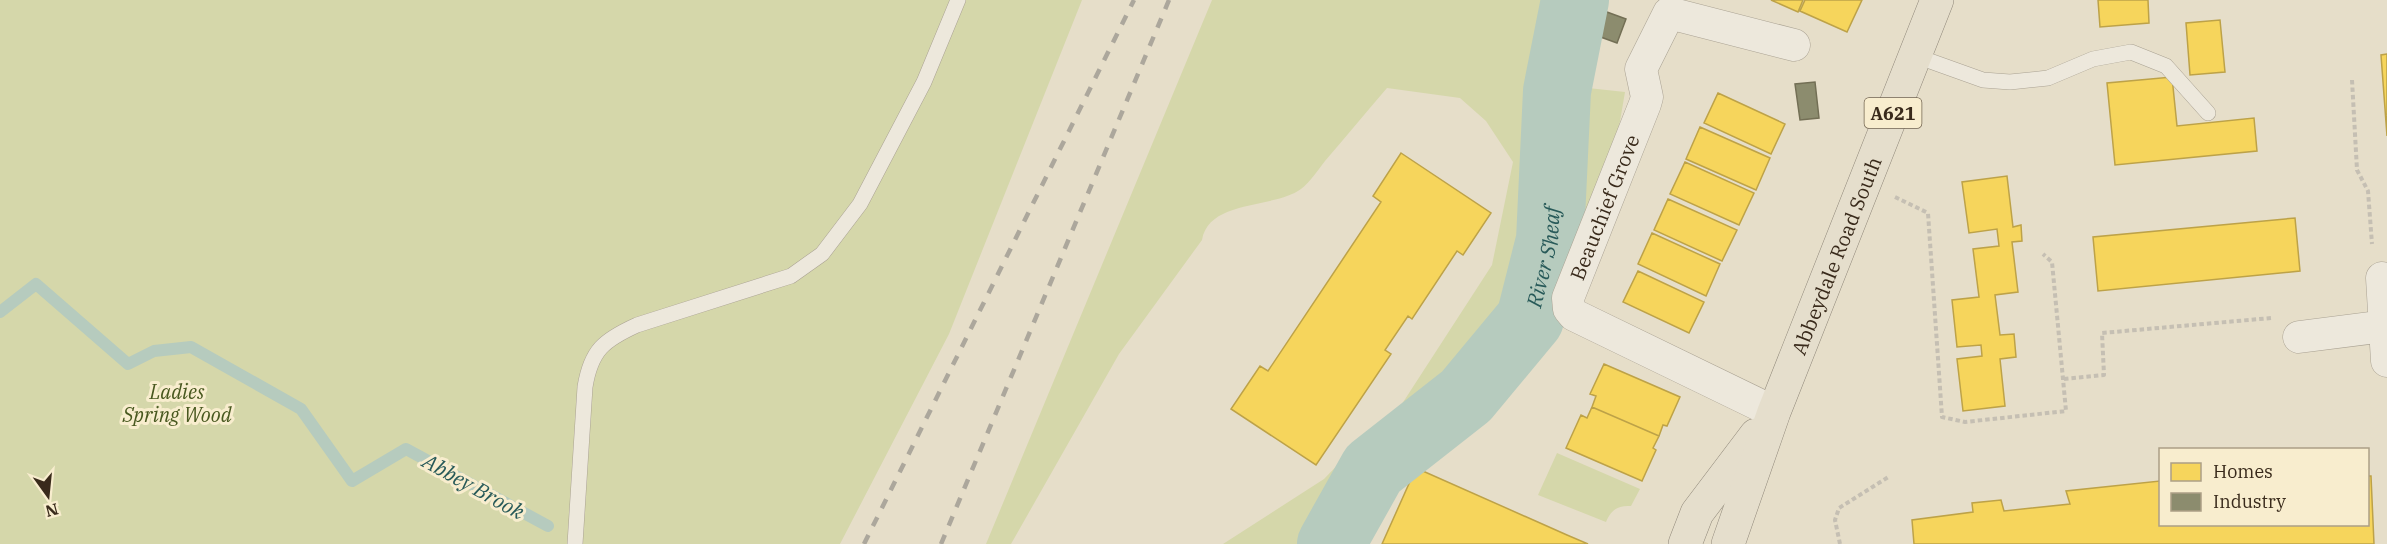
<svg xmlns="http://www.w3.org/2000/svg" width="2387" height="544" font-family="'IBM Plex Serif',serif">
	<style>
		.green { fill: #d5d7aa }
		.homes { fill: #f6d55c; stroke: #bda248; stroke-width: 1.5 }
		.industry { fill: #8c8c6e; stroke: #736f55; stroke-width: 1.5 }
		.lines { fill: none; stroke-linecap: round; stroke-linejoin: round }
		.stream { stroke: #b6cbbe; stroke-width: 12 }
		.river { stroke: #b6cbbe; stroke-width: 68 }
		.lane-casing { stroke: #aaa293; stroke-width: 16 }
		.street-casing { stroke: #aaa293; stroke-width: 33 }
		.primary-casing { stroke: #90887a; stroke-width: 34 }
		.path { stroke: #c5bfb3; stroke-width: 4; stroke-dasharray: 4.5 3; stroke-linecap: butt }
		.lane { stroke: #ede8dc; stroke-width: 15 }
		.street { stroke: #ede8dc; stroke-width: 32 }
		.primary { stroke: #e5decc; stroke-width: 33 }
		.rail { stroke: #aca79c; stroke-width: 4.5; stroke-dasharray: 10 10; stroke-linecap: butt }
		.labels { text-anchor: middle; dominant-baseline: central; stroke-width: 6; stroke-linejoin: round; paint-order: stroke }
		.shield { fill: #f8edce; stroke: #726451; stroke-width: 1.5 }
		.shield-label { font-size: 18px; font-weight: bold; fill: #392a1b }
		.street-label { font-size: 20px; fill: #392a1b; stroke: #f8edce }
		.park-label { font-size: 20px; font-style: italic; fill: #48581f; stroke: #f8edce }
		.water-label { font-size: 21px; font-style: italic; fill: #285a59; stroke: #f8edce }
	</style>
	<rect width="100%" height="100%" fill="#e6dec9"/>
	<!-- green -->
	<path class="green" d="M0 0H1082L949 334 840 544H0Z
		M1212 0H1588L1579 32 1588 88 1625 92 1619 127 1527 358 1463 427 1430 444 1417 446 1387 427 1492 265 1513 162 1486 121 1460 98 1387 88C1366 112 1346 137 1325 161 1318 170 1310 182 1301 189 1274 209 1209 199 1202 240L1119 354 1011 544H986Z
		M1350 452 1404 473 1373 516 1359 544H1223L1324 479Z
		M1557 453 1640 489 1631 506C1618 505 1611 510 1606 522L1538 495Z"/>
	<!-- homes -->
	<path class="homes" d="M1771 0H1803L1798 12Z
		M1805 0H1862L1847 32 1800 11Z
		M2098 0H2148L2149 23 2100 27Z
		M2220 20 2225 72 2190 75 2186 23Z
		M2387 54V136L2381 55Z
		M2172 77 2177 126 2254 118 2257 151 2115 165 2107 83Z
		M1718 93 1785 124 1771 154 1704 123Z
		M1700 127 1770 158 1756 190 1686 159Z
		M1401 153 1491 213 1463 255 1457 251 1412 319 1408 316 1385 350 1391 354 1316 465 1231 409 1260 366 1268 371 1381 202 1373 196Z
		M1685 162 1754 193 1739 225 1670 194Z
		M2007 176 2013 227 2021 225 2022 241 2012 242 2018 292 1995 295 2000 335 2014 334 2016 357 2000 359 2005 406 1963 411 1957 359 1982 356 1981 345 1957 347 1952 300 1979 297 1973 249 1999 246 1997 229 1969 233 1962 182Z
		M1668 199 1737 230 1722 261 1654 230Z
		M2295 218 2300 271 2098 291 2093 237Z
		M1652 233 1720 264 1706 296 1638 264Z
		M1638 271 1704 302 1689 333 1623 302Z
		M1604 364 1680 397 1667 426 1663 425 1659 436 1592 407 1596 396 1590 394Z
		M1592 407 1659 436 1653 448 1656 450 1642 481 1566 448 1581 415 1587 418Z
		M1416 468 1567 535 1588 544H1382Z
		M2368 476H2371L2374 544H1914L1912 520 1973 512 1972 503 2001 500 2004 511 2070 504 2066 491 2160 481V524H2368Z"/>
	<!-- industry -->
	<path class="industry" d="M1596 8 1626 19 1617 43 1587 32Z
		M1815 82 1819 118 1800 120 1795 84Z"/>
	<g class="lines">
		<!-- stream -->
		<path class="stream" d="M0 312 36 284 128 364 154 351 191 347 301 409 352 481 406 449 548 526"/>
		<!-- river -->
		<path class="river" id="s1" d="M1331 544 1373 469 1466 396 1530 319 1550 240 1557 91 1575 0"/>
		<!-- lane casing -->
		<g class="lane-casing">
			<path id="lane" d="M1916 56 1983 80 2010 82 2048 78 2093 59 2131 52 2166 66 2208 113
				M575 544 585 387C591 350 604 340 637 325L791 276 822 254 860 204 924 82 958 0"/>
		</g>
		<!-- street casing -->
		<g class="street-casing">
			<g id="street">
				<path d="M2382 278 2387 361"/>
				<path d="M2299 337 2385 326"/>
				<path id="s2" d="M1774 412 1574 315 1569 309 1568 298 1645 104 1647 97 1641 69 1669 13 1794 45"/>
			</g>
		</g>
		<!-- primary casing -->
		<g class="primary-casing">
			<g id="primary">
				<path d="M1685 544 1697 513 1756 435"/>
				<path id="s3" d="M1728 544 1774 412 1937 0"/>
			</g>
		</g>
		<!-- path -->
		<path class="path" d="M2352 80 2357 170 2368 191 2372 244
			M1895 197 1928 213 1942 417 1965 422 2066 411 2052 262 2043 254
			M2064 379 2104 375 2102 333 2271 318
			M1840 544 1835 520 1839 508 1890 476"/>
		<!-- lane -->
		<use href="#lane" class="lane"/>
		<!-- street -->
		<use href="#street" class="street"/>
		<!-- primary -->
		<use href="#primary" class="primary"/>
		<!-- rail -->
		<path class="rail" d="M864 544 1134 0
			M941 544 1169 0"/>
	</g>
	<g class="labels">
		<!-- shield labels -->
		<rect class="shield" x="1864.5" y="98" width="57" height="30" rx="4.5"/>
		<g class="shield-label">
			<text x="1893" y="113">A621</text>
		</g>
		<!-- street labels -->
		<g class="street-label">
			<text stroke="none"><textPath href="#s2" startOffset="339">Beauchief Grove</textPath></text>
			<text stroke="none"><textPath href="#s3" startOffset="308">Abbeydale Road South</textPath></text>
		</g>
		<!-- park labels -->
		<g class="park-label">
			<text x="177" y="391">Ladies<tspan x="177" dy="23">Spring Wood</tspan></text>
		</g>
		<!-- water labels -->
		<g class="water-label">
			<text stroke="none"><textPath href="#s1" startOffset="368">River Sheaf</textPath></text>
			<text transform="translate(474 486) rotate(29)">Abbey Brook</text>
		</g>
	</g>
	<!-- legend -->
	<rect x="2159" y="448" width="210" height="78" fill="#f8edce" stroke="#ac9f86" stroke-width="1.5"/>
	<rect x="2171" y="463" width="30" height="18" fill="#f6d55c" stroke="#ac9f86" stroke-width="1.5"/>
	<text x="2213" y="478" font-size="18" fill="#392a1b">Homes</text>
	<rect x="2171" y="493" width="30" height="18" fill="#8c8c6e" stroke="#ac9f86" stroke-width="1.5"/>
	<text x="2213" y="508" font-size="18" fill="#392a1b">Industry</text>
	<!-- north arrow -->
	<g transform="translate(48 496) rotate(165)" stroke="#f8edce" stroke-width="4.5" paint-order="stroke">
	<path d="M0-4.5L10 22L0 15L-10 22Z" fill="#392a1b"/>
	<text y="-9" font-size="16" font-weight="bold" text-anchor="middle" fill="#392a1b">N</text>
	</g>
</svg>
